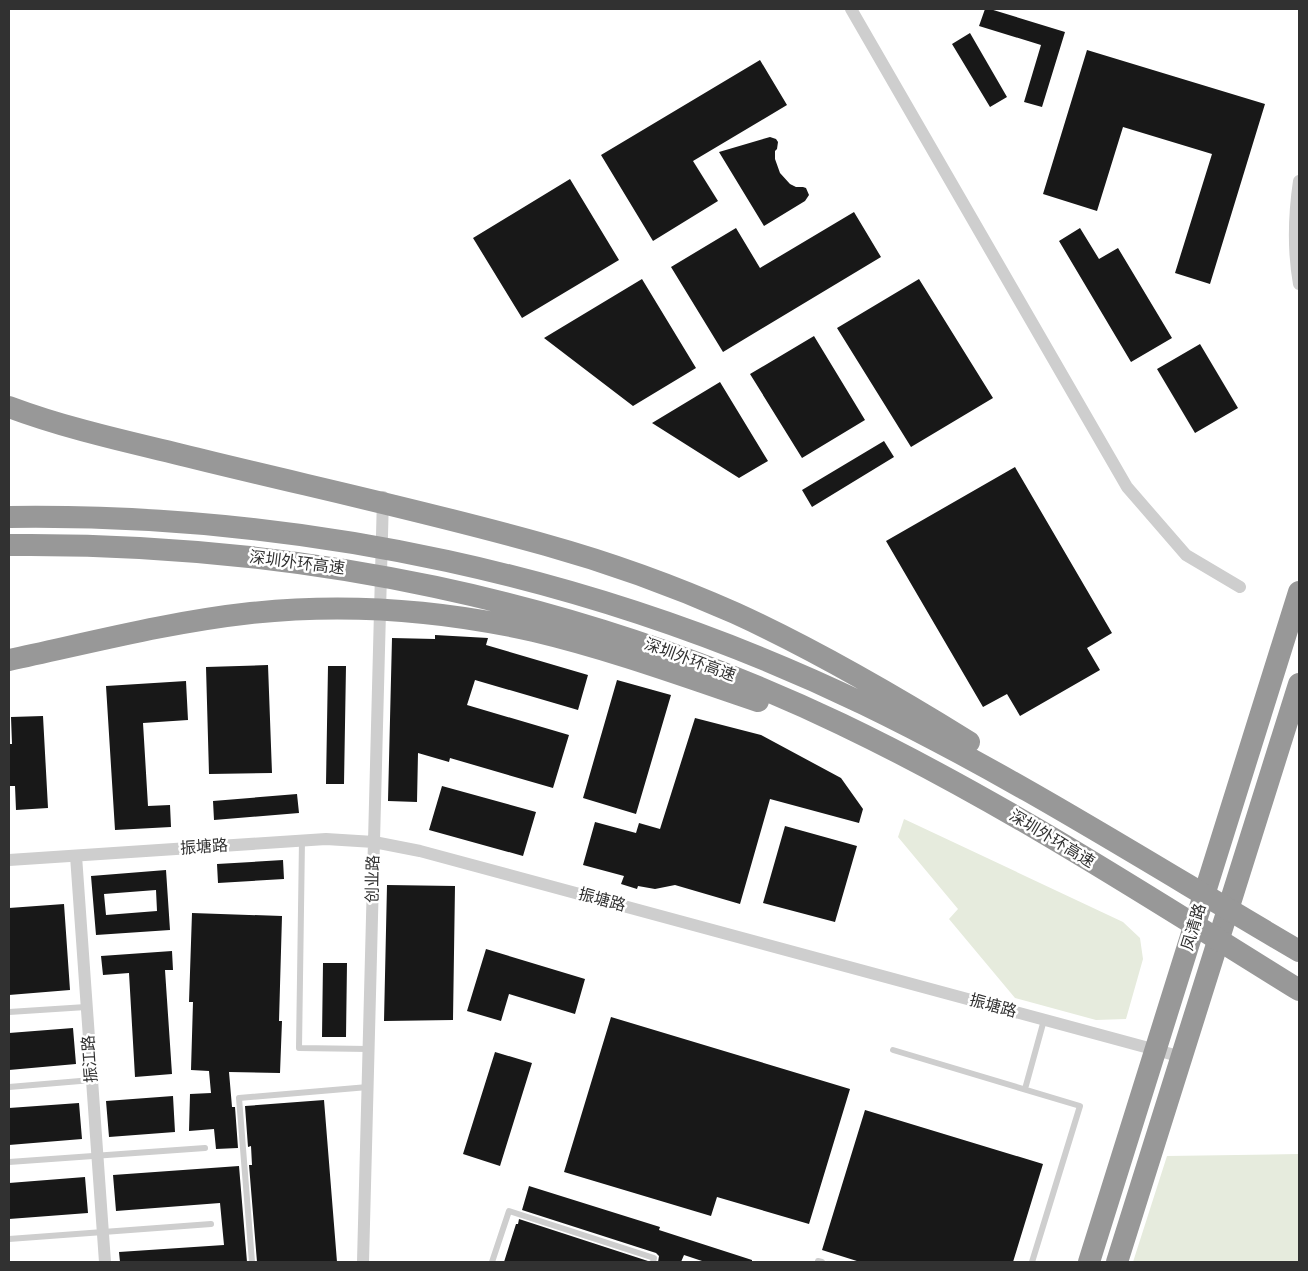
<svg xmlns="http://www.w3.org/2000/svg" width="1308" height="1271" font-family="'Source Sans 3','Noto Sans SC',sans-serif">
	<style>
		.green { fill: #e6ebdd }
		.building { fill: #181818; fill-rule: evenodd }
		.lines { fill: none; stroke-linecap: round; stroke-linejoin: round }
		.lane { stroke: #cecece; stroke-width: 6 }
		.street { stroke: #cecece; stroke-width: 12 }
		.highway { stroke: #989898; stroke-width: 22 }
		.highway-bridge { stroke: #989898; stroke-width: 22 }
		.labels { text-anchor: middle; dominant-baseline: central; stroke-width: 5; stroke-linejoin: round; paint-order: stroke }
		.street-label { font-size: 16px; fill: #313131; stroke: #fff }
	</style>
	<rect width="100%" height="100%" fill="#fff"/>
	<!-- green -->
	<path class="green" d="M904 819 1123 922 1140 938 1143 959 1126 1019 1096 1020 1015 998 949 919 958 909 898 837Z
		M1299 1154V1262H1133L1167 1156Z"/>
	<!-- building -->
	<path class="building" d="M985 9H990L1065 32 1042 107 1024 102 1041 45 979 26Z
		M970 33 1007 97 990 107 952 44Z
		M1087 50 1265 104 1210 284 1175 273 1212 154 1123 127 1097 211 1043 194Z
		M760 60 787 105 693 161 718 201 653 241 601 155Z
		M770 137 776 139 778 142 777 149 775 151V159L780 173 790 184 796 187H803L806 188 809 195 805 201 764 226 719 152Z
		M570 179 619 260 522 318 473 238Z
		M854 212 881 257 723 352 671 267 736 228 760 268Z
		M1080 228 1099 259 1118 248 1172 338 1131 362 1059 241Z
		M642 279 696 368 633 406 544 338Z
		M919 279 993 398 911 447 837 328Z
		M814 336 865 420 802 458 750 374Z
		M1200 344 1238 408 1195 433 1157 369Z
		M720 382 768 461 739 478 652 423Z
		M884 441 894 457 812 507 802 490Z
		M1015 467 1112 633 1087 648 1100 670 1020 716 1007 694 983 707 886 541Z
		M435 635 488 638 486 645 588 675 578 710 475 680 467 705 569 735 553 788 450 758 449 762 418 753 417 802 388 801 392 638 435 639Z
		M268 665 272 773 209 774 206 667Z
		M328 666H346L344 784H326Z
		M617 680 671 695 636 814 583 798Z
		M186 681 188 720 143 723 148 806 170 805 171 827 115 830 106 686Z
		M43 716 48 808 16 810 15 786H9V744H12L11 717Z
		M695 718 761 735 841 778 863 809 859 823 770 799 740 904 675 885 655 889 638 886 637 889 621 884 624 876 583 865 595 822 636 833 639 823 660 829Z
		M442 786 536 812 523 856 429 830Z
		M297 794 299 813 214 820 213 801Z
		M785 826 857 846 835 922 763 903Z
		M283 860 284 879 218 883 217 864Z
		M166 870 170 930 96 935 91 876ZM156 890 157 911 106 915 104 894Z
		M387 885 455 886 453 1020 384 1021Z
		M64 904 70 990 9 995V908Z
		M192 913 282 916 279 1021H282L280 1073 229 1072 232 1107H235L238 1148 216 1149 214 1129 189 1131 190 1094 211 1093 209 1071 191 1070 193 1002H189Z
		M486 949 585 979 575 1014 509 994 501 1021 467 1011Z
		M172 951 173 970H165L172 1074 135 1077 129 973 103 975 101 956Z
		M323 963H347L346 1037H322Z
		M611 1017 850 1089 809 1224 717 1197 711 1216 564 1172Z
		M73 1028 76 1064 9 1070V1033Z
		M495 1052 532 1063 500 1166 463 1154Z
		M173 1096 175 1132 109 1137 106 1101Z
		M324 1100 337 1262H257L249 1165H252L251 1146 248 1147 245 1106Z
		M79 1103 82 1139 9 1145V1108Z
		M865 1110 1043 1164 1013 1262H860L822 1250Z
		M239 1166 247 1262H120L119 1252 224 1245 220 1203 116 1211 113 1175Z
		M85 1177 88 1213 9 1219V1183Z
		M529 1186 660 1227 659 1230 752 1260V1262H705L684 1255 681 1262H658L659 1256 656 1253 522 1210Z
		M519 1219 648 1261V1262H504L516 1224H518Z"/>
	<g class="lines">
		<!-- lane -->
		<path class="lane" d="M302 840 299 1048 368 1049
			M9 1012 86 1007
			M893 1050 1080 1106 1032 1262
			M9 1087 92 1080
			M1025 1089 1044 1020
			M9 1162 205 1148
			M9 1239 211 1224
			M818 1261 822 1262
			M252 1262 239 1098 368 1087
			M492 1262 509 1211 654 1258 653 1262"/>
		<!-- street -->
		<path class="street" d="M851 9 1127 487 1186 555 1240 587
			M1299 181C1294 215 1293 250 1299 284
			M76 856 105 1262
			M9 860 326 839 374 842 420 851 1182 1057
			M363 1262 383 497"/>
		<!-- highway -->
		<path class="highway" d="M1089 1262 1299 592
			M1117 1262 1299 684"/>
		<!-- highway-bridge -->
		<path class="highway-bridge" d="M9 407C65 428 124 441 182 455 303 485 426 511 546 545 611 563 674 586 735 613 816 650 893 695 969 742
			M9 517C304 513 598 576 864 704 1015 777 1155 867 1299 951
			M9 545C296 542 581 600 841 724 1000 800 1149 897 1299 990
			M9 660C89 643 169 622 251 613 345 603 441 610 534 631 610 649 684 676 758 701"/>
	</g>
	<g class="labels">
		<!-- street labels -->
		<g class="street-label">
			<text transform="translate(297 563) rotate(7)">深圳外环高速</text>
			<text transform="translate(690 660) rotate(20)">深圳外环高速</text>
			<text transform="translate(1052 839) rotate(31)">深圳外环高速</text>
			<text transform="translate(204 847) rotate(-4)">振塘路</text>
			<text transform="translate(373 879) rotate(-89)">创业路</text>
			<text transform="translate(602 900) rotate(15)">振塘路</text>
			<text transform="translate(1194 927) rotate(-73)">凤清路</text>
			<text transform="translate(993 1006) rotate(15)">振塘路</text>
			<text transform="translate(90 1059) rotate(-94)">振江路</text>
		</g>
	</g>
	<!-- border -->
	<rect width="1308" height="1271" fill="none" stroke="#313131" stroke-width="20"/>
</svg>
